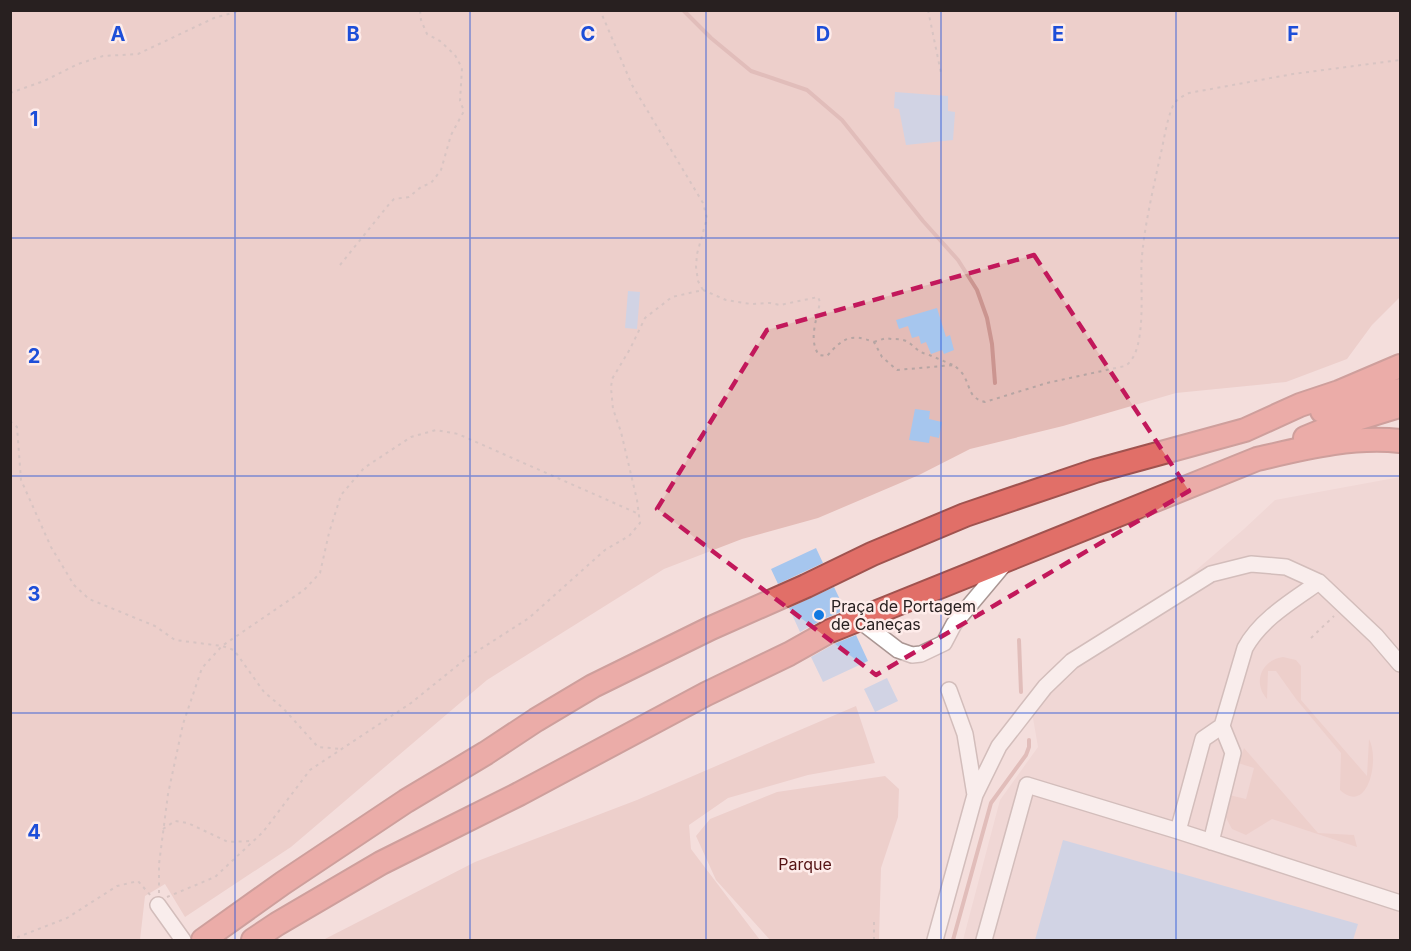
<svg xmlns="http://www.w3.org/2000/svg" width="1411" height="951" font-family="Inter,sans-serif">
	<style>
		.built { fill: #eccecc }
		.green { fill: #e4bcb7 }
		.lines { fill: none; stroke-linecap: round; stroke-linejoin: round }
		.stream { stroke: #cb9590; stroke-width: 4 }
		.building { fill: #a6c6ee }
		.minor-casing { stroke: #aa9693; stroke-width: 18 }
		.highway-casing { stroke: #a0534f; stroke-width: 26 }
		.path { stroke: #b6a5a3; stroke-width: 2; stroke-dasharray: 3 4.5; stroke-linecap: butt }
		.minor { stroke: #fff; stroke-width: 15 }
		.highway { stroke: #e16f68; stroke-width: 22 }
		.marked { fill: none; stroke: #c2185b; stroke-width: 4.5; stroke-dasharray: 12 8; stroke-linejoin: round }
		.grid { fill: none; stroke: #1d4ed8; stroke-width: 1.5; stroke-opacity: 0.55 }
		.poi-dot { fill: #1179e1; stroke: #feecea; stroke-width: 2 }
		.labels { text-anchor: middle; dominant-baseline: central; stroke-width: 5; stroke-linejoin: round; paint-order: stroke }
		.poi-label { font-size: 16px; fill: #282020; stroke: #feecea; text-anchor: start }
		.park-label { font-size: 16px; fill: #551314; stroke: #feecea }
		.grid-label { font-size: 20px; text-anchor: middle; font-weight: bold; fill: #1d4ed8; stroke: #feecea; stroke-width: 5; stroke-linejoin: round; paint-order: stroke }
	</style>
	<rect width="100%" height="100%" fill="#f4dedc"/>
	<!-- built -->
	<path class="built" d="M1400 477V940H963L1000 800 1038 747 1029 695 1047 672 1067 655 1159 602 1244 529 1275 500Z"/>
	<!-- green -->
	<path class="green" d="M10 11H1400V297L1372 325 1347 359 1286 382 1176 393 1063 426 970 449 919 475 818 518 742 539 664 569 487 680 291 847 185 917 165 884 145 896 140 940H11Z
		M1283 657 1296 660 1301 666V700L1367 776 1369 739C1380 759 1368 816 1340 790L1341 753 1296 699 1276 671H1268L1267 699C1252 682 1262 660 1283 657Z
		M856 706 875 763 808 775 728 798 689 825 691 849 760 940H323L475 862 637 800Z
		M1244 748 1318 833 1354 835 1357 847 1272 819 1246 835 1232 829 1225 816 1229 795 1246 799 1254 768 1238 763Z
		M885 776 899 789 898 817 881 868 879 940H770L716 880 696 836 710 819 777 792Z"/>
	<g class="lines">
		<!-- stream -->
		<path class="stream" d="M683 10 711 38 751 71 807 90 842 120 923 221 958 260 977 290 987 318 992 344 995 383
			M1019 640 1021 692
			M953 940 991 803 1026 755 1029 747V740"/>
	</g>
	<!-- building -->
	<path class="building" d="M895 92 948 96V111L955 112 953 140 906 145 899 109 894 108Z
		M628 291 640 292 637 329 625 328Z
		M937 308 946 337 950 335 954 350 944 354 942 350 931 354 926 342 921 344 919 336 912 338 908 326 899 329 896 320Z
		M915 409 930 411 929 419 942 422 939 438 930 436 929 443 909 440Z
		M816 548 823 563 778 584 771 569Z
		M834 587 845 610 824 619 800 632 789 608Z
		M856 635 868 661 823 682 811 657 836 643Z
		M887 678 898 701 875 712 864 689Z
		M1063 840 1358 924 1353 940H1035Z"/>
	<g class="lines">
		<!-- minor casing -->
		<g class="minor-casing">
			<path id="minor" d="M859 620 898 650 912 655 921 654 944 643 954 624 1006 562
				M949 690 965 734 975 795
				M1178 831 1203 739 1222 726 1245 648C1261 619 1292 601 1319 582
				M1211 842 1233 753 1222 726
				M158 905 183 940
				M935 940 975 795 999 746 1045 687 1072 661 1211 574 1251 564 1286 567 1319 582 1376 636 1400 664
				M984 940 1027 785 1178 831 1400 903"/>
		</g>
		<!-- highway casing -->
		<g class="highway-casing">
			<path id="highway" d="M1322 411 1400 390
				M1305 438 1334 426 1399 406
				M203 940 283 883 406 801 486 753 536 720 593 686 711 628 806 586 872 554 965 515 1095 471 1245 430 1300 405 1339 392 1400 366
				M253 940 277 924 381 863 519 794 706 694 789 654 830 631 1257 459C1305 448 1351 436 1400 441"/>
		</g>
		<!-- path -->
		<path class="path" d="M928 10 941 73
			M10 93 44 81 78 64 103 56 138 54 214 18 243 10
			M340 265 390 203 394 199 409 197 421 187 431 183 441 170 451 135 464 111 460 101 462 68 455 55 440 41 427 34 421 20 420 10
			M703 290 726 300 751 304 770 303 780 305 818 297 820 302C817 319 808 340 819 355L827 356C843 338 850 333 874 342L882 357 897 370 954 365C957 368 962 372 964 376 971 389 969 398 985 402L1047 383 1125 366C1149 352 1139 282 1142 256 1145 223 1153 190 1160 157 1164 141 1166 123 1172 108 1175 100 1181 97 1189 93L1293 74 1400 60
			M874 342 886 338C893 340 900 338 906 341 914 345 918 353 927 354L953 365
			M10 421 17 427 21 480 51 547 74 585 89 599 155 626 175 640 222 646 234 650 264 692 283 708 318 747 342 749
			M1311 638 1334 616
			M163 829 175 821 188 823 228 842 252 841
			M159 893V864L168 794 183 724 202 668 222 646 304 590 320 573 329 533 341 495 364 468 411 437 436 430 458 434 639 514
			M167 897 215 877 263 832 310 770 411 703 468 657 529 618 605 550 629 536 640 523 637 500 621 432 613 409 611 388 612 379 630 349 645 318 672 297 703 290 698 281 696 267 697 254 707 218 703 203 632 85 600 10
			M10 940 67 918 117 886 138 881 151 896
			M874 940V919"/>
		<!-- minor -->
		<use href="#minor" class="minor"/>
		<!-- highway -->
		<use href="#highway" class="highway"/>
	</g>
	<!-- marked area -->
	<path d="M0 0H1411V951H0ZM1034 255 1189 491 876 675 657 509 767 330Z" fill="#f4dedc" fill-opacity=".55" fill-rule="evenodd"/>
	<path class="marked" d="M1034 255 1189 491 876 675 657 509 767 330Z"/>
	<!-- grid -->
	<path class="grid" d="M235 10V940M470 10V940M706 10V940M941 10V940M1176 10V940M10 238H1400M10 476H1400M10 713H1400"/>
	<!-- markers -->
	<circle class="poi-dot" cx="819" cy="615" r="6"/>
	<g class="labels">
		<!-- poi labels -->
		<g class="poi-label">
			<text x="831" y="606">Praça de Portagem<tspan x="831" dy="18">de Caneças</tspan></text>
		</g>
		<!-- park labels -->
		<g class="park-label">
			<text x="805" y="864">Parque</text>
		</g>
	</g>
	<g class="grid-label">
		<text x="118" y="41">A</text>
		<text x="353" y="41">B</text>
		<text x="588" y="41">C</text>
		<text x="823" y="41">D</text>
		<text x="1058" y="41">E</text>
		<text x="1293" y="41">F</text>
		<text x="34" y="126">1</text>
		<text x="34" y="363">2</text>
		<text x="34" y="601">3</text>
		<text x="34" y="839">4</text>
	</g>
	<!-- border -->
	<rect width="1411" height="951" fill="none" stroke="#282020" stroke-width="24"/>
</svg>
